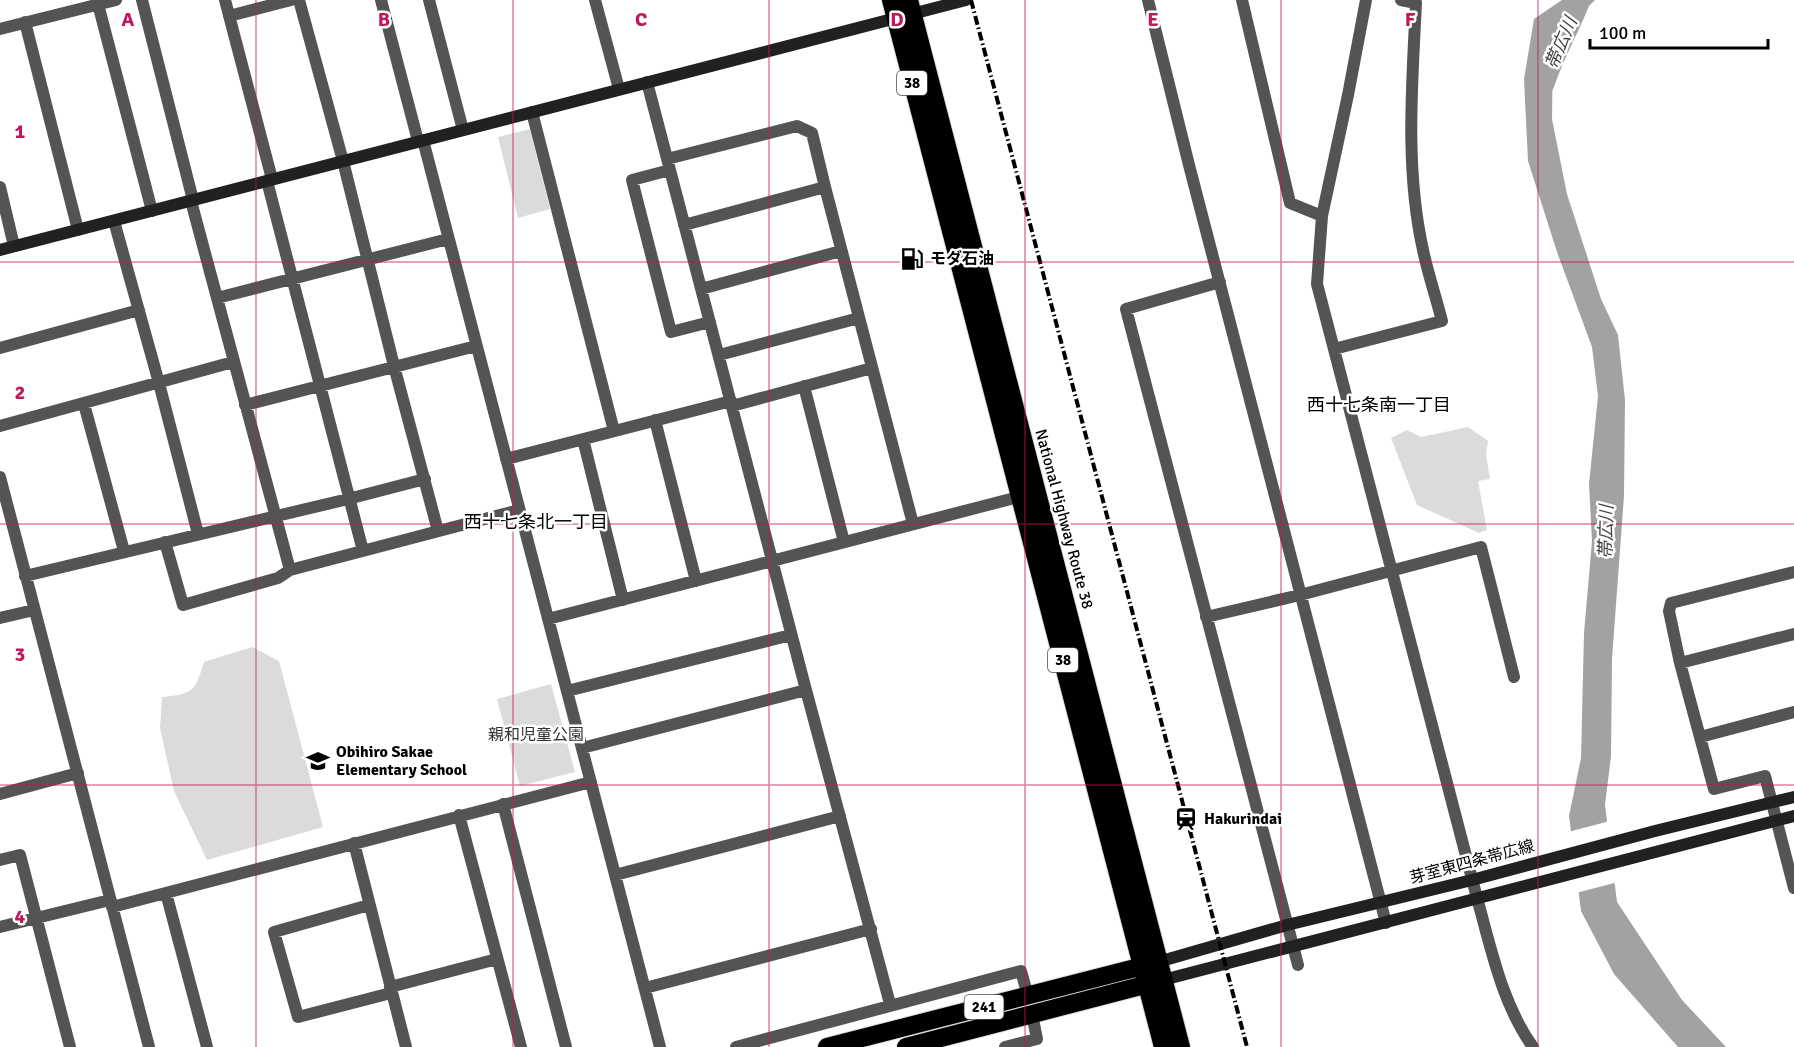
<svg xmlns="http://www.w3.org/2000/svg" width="1794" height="1047" font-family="Signika,'Noto Sans JP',sans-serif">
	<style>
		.green { fill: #dbdbdb }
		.water { fill: #a2a2a2 }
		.pier { fill: #fff }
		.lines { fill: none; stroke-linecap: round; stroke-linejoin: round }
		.river { stroke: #a2a2a2; stroke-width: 21 }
		.highway-casing { stroke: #dbdbdb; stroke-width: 20 }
		.street { stroke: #545454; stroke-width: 12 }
		.secondary { stroke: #212121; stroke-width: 12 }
		.highway { stroke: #000; stroke-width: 18 }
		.rail { stroke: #000; stroke-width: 4; stroke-dasharray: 9 3 1.5 3; stroke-linecap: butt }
		.grid { fill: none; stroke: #c2185b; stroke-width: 1.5; stroke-opacity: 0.55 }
		.labels { text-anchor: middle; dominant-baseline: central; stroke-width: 5; stroke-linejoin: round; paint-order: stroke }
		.shield { fill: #fff; stroke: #4c4c4c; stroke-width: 1.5 }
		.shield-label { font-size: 15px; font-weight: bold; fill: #000 }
		.poi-label { font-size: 16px; font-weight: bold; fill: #000; stroke: #fff; text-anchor: start }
		.street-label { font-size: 16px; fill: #000; stroke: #fff }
		.park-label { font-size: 16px; fill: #323232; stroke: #fff }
		.water-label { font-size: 18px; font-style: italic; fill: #434343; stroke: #fff }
		.neighbourhood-label { font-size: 18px; fill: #000; stroke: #fff }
		.grid-label { font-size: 20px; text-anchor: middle; font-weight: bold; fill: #c2185b; stroke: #fff; stroke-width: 5; stroke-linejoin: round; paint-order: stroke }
	</style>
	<rect width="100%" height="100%" fill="#fff"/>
	<!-- green -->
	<path class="green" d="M530 129 550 209 518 218 498 137Z
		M1468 427 1488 441 1486 455 1490 479 1478 481 1487 530 1479 533 1417 505 1391 438 1407 430 1421 437Z
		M252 647 279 661 323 827 207 860 174 791 160 728 162 697C194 694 195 691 204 662Z
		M551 684 575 772 520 786 497 699Z"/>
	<!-- water -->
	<path class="water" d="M1562 0H1595L1553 41 1552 119 1567 194 1601 299 1618 335 1625 400 1624 496 1612 659 1611 756 1605 805 1617 902 1682 1000 1726 1047H1678L1614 974 1581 911 1569 816 1581 758 1584 633 1592 541 1589 484 1598 396 1592 347 1557 252 1528 161 1524 79 1534 19Z"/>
	<!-- pier -->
	<path class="pier" d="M1610 821 1618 882 1576 893 1568 832Z"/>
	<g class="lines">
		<!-- river -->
		<path class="river" d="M1544 84C1553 55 1569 29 1580 0"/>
		<!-- highway casing -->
		<g class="highway-casing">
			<path id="highway" d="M891 0 1163 1047
				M909 0 1181 1047
				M827 1047 1151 964
				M906 1047 1156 982"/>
		</g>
		<!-- street -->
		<path class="street" d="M142 0 193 200
			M225 0 272 179
			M299 0 343 161 394 366 438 531
			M381 0 418 141
			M429 0 463 130
			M595 0 619 89
			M1148 0 1189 165 1386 923
			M1242 0 1290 203 1322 216 1317 284 1477 898C1491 948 1502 1004 1533 1047
			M98 4 152 211
			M229 16 291 0
			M25 22 78 230
			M0 29 116 0
			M647 82 806 690 890 1004
			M532 112 614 431
			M423 140 660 1047
			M667 159 797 126 812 133 825 187 913 524
			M670 170 632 180 671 332 710 322
			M267 181 363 551
			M0 187 14 246
			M191 201 290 570
			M1322 216 1348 95 1366 0
			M114 221 159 383 198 534
			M684 225 825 187
			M1220 282 1126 309 1298 965
			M701 289 841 251
			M217 298 448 239
			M0 348 139 310
			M1334 349 1442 321C1436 297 1428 274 1423 250 1405 169 1412 85 1416 3L1401 0
			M719 355 859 318
			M804 386 844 542
			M84 404 124 551
			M245 405 476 346
			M732 406 872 368
			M655 420 696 581
			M0 426 233 362
			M583 439 623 600
			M506 459 731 401
			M0 477 149 1047
			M165 542 183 605 278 578 290 570 519 510
			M1794 572 1671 603 1669 611 1680 663 1714 789 1765 776 1794 888
			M25 576 348 499 425 479
			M1206 617 1300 595 1481 547 1514 677
			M0 618 34 610
			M548 619 1026 495
			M1680 663 1794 634
			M567 691 791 635
			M1700 737 1794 712
			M582 748 806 690
			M0 794 78 773
			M503 804 566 1047
			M459 815 521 1047
			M354 843 406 1047
			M0 860 20 855 70 1047
			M615 875 840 816
			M166 893 207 1047
			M369 905 274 932 298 1017 391 993
			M112 907 591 782
			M0 927 110 900
			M390 987 497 959
			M645 988 871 929
			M736 1047 1021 971 1028 996
			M1005 1047 1037 1039 1032 1014"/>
		<!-- secondary -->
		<path class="secondary" d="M0 250 966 0
			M1158 962 1287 925 1472 880 1655 831 1794 797
			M1163 980 1794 816"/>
		<!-- highway -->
		<use href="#highway" class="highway"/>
		<!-- rail -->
		<path class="rail" d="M971 0 1247 1047"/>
	</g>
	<!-- grid -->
	<path class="grid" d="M256 0V1047M513 0V1047M769 0V1047M1025 0V1047M1281 0V1047M1538 0V1047M0 262H1794M0 524H1794M0 785H1794"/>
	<!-- icons -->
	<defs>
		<g id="fuel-bare" transform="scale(1.8)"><path d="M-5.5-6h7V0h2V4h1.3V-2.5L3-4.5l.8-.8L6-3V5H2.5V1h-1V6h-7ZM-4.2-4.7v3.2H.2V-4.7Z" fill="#000" stroke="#fff" stroke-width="2.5" paint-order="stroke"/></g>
		<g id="school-bare" transform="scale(1.8)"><path d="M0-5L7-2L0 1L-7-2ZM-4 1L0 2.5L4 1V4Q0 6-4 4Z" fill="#000" stroke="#fff" stroke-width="2.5" paint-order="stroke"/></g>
		<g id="station-bare" transform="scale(1.8)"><path d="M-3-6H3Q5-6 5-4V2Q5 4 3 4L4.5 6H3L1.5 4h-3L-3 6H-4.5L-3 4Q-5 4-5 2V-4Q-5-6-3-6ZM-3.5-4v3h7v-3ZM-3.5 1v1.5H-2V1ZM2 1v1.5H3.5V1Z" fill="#000" stroke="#fff" stroke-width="2.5" paint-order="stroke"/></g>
	</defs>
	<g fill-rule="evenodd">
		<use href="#fuel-bare" x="912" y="259"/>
		<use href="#school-bare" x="318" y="761"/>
		<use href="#station-bare" x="1186" y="819"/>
	</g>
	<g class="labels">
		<!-- shield labels -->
		<g class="shield">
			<rect x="897" y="71" width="30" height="24" rx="4.5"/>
			<rect x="1048" y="648" width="30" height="24" rx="4.5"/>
			<rect x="964.5" y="995" width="39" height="24" rx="4.5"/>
		</g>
		<g class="shield-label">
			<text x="912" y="83">38</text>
			<text x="1063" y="660">38</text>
			<text x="984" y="1007">241</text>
		</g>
		<!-- poi labels -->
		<g class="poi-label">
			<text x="930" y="259">モダ石油</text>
			<text x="336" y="752">Obihiro Sakae<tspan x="336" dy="18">Elementary School</tspan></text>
			<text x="1204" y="819">Hakurindai</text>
		</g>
		<!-- street labels -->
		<g class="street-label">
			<text transform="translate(1064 519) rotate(75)">National Highway Route 38</text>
			<text transform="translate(1472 862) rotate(-15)">芽室東四条帯広線</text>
		</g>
		<!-- park labels -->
		<g class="park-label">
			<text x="536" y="735">親和児童公園</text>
		</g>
		<!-- water labels -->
		<g class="water-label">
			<text transform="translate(1561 43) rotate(-67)">帯広川</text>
			<text transform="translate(1606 532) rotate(-89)">帯広川</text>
		</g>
		<!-- neighbourhood labels -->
		<g class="neighbourhood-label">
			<text x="1379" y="405">西十七条南一丁目</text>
			<text x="536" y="522">西十七条北一丁目</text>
		</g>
	</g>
	<g class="grid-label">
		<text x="128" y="26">A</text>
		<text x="384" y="26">B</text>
		<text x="641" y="26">C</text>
		<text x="897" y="26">D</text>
		<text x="1153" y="26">E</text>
		<text x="1410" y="26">F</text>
		<text x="20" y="138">1</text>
		<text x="20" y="399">2</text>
		<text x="20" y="661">3</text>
		<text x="20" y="923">4</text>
	</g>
	<!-- scale -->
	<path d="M1590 39v9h178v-9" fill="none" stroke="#000000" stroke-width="3"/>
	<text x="1599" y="39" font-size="18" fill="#000000" stroke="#ffffff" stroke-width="4.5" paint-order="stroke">100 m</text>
</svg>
